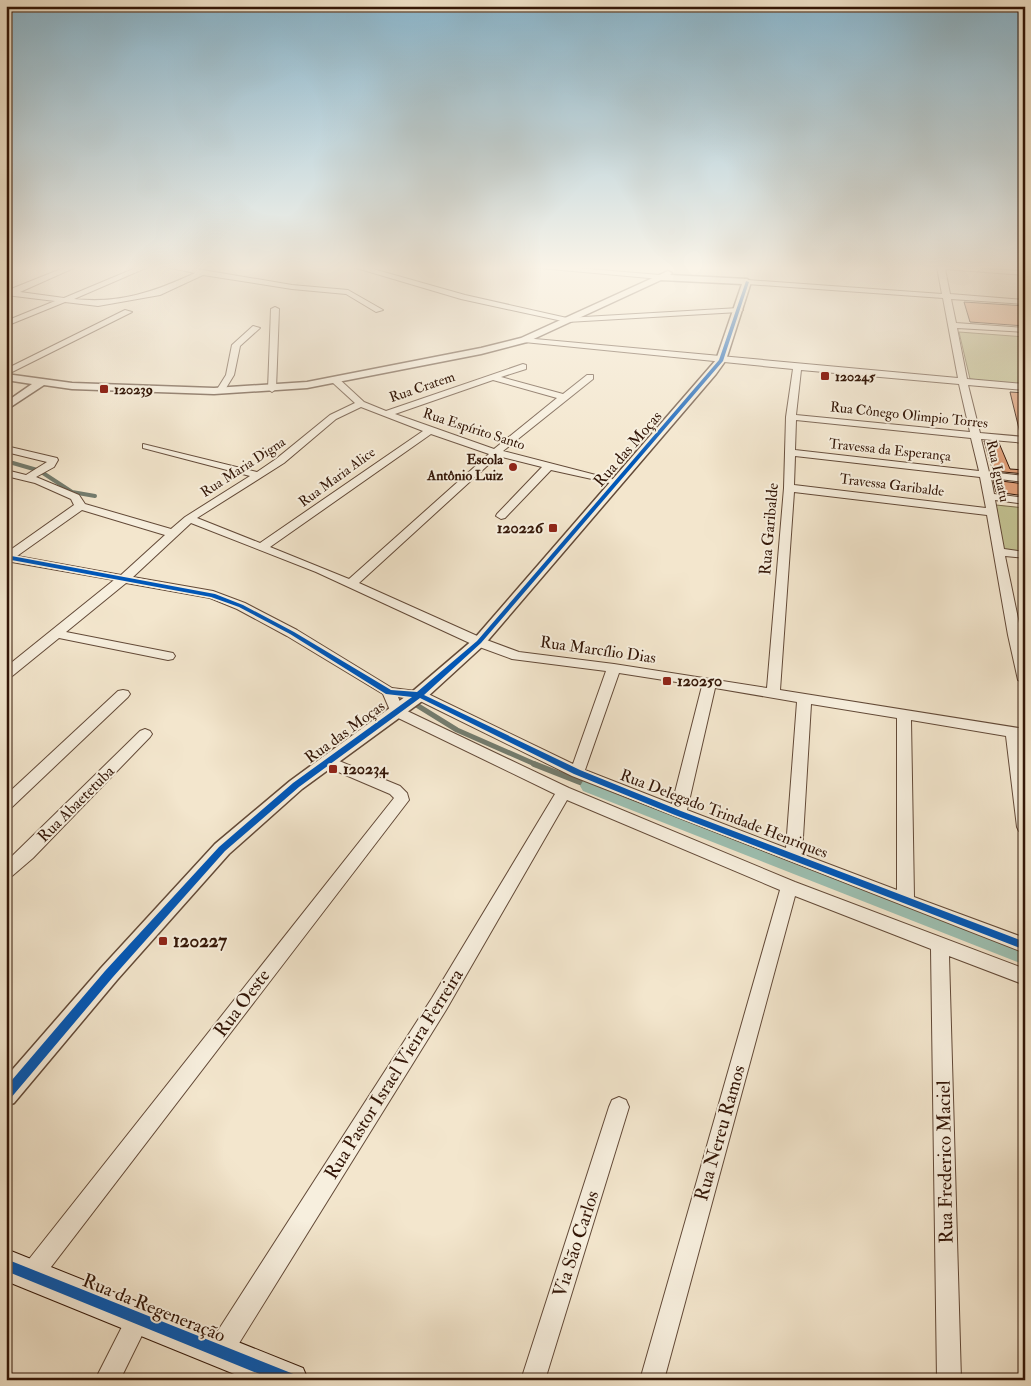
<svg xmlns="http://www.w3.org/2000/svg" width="1031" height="1386" font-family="'IM FELL Double Pica',serif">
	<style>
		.green { fill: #c3c393; stroke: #7b6c4d }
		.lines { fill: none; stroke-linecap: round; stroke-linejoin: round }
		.stream-far2 { stroke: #737c6e; stroke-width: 4 }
		.stream-far1 { stroke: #737c6e; stroke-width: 5 }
		.stream { stroke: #737c6e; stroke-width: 6 }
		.canal { fill: #9dc0b2; fill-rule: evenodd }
		.building { fill: #dfa079; stroke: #331607 }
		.minor-casing { stroke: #634a38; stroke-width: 2 }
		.tertiary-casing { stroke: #634a38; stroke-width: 3 }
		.secondary-casing { stroke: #331607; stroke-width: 2 }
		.minor { fill: #f7efde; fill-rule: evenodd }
		.tertiary { fill: #f7efde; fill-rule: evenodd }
		.secondary { fill: #f7efde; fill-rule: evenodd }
		.cycleway-casing { stroke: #f7efde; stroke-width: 3 }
		.cycleway { fill: #0057b8; fill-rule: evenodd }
		.poi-dot { fill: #8f2418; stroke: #f7efde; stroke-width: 2 }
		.labels { text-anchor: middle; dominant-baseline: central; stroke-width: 4; stroke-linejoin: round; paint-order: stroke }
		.far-poi-label { font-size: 14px; font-weight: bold; fill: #331607; stroke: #f7efde; text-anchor: start }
		.far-street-label { font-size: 14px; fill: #331607; stroke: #f7efde }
		.street-label { font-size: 16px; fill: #331607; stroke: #f7efde }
		.poi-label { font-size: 16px; font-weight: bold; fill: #331607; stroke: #f7efde; text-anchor: start }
		.near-poi-label { font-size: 19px; font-weight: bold; fill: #331607; stroke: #f7efde; text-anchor: start }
		.near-street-label { font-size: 19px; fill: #331607; stroke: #f7efde }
	</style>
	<rect width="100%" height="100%" fill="#f3e6cd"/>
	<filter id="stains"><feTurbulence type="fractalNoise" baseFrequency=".004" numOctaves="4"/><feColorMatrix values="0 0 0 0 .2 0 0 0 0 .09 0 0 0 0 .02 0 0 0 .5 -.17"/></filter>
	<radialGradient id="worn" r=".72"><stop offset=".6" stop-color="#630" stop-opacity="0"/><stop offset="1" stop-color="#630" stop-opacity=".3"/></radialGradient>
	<!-- green -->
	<path class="green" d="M959 332 1025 337V385L970 379Z
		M996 505 1025 508V553L1004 551Z"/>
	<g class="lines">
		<!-- stream-far2 -->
		<path class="stream-far2" d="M6 461 37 470
			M43 473 72 492 95 496"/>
		<!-- stream-far1 -->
		<path class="stream-far1" d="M415 704 457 730 537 765"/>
		<!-- stream -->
		<path class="stream" d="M534 764 590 786"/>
		<!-- canal -->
		<path class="canal" d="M590 779 1025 946V965L583 791 580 786 583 781Z"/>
	</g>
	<!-- building -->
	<path class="building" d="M964 302 1025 306V326L970 322Z
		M1010 392 1025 393V432L1020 433Z
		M984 441 999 443 1010 469 1025 470V474L993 471Z
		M993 480 1025 484V496L996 492Z"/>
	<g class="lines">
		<!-- minor casing -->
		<g class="minor-casing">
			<path id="minor" d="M66 267H76L20 292 64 298 138 267H148L74 299C119 304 154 292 195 273L166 267H185L292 285 348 290 383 310 376 312 346 294 292 289 203 275 160 295 98 306 65 302 6 326V321L55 301 6 295V291Z
				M353 267H366L465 295 567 318 739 308 743 310 739 312 567 322 461 299Z
				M529 267H565L660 275 664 277 660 279Z
				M937 267 1025 271V275L945 269 950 294 1025 300V304L951 299 956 323 1025 328V332L957 328 967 379 1025 384V390L968 385 980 433 1025 437V443L981 439 989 472 1025 476V482L991 478 994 494 1025 498V504L995 500 1004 549 1025 552V558L1005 556 1025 652V684L1018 680 1008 635 987 515 794 492 780 690 1025 729V739L1021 738 1025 766V833L1019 831 1017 827 1006 736 911 720 914 897 1025 938V953L572 776 416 699 398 697 403 709 569 788 795 882 1025 969V985L949 956 961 1380H937L931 949 795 896 664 1380H640L780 890 567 800 446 1010 228 1361 219 1364 210 1361 207 1352 210 1343 432 998 555 794 392 715 383 694 287 636 237 609 210 598 126 583 66 632 173 653 175 656 173 659 168 660 59 638 11 677 6 678V667L114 580 6 561V553L74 505 71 499 35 483 6 476V470L26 475 47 462 6 452V446L57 458 58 460 54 467 36 477 79 495 85 504 171 529 185 517 250 476 143 448V444L257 472 276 459 330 415 355 403 332 382V378H338L364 402 386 411 523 364 526 365V369L501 377 563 394 587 375H593V379L503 451 619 481V485L551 470 505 518 501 519 496 516 497 514 542 467 498 456 359 583 484 639 519 652 614 664 767 688 784 488 786 417 793 369 524 342 520 340 524 338 958 378 943 298 747 284 743 282 747 280 942 294ZM801 370 959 384 970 432 796 415ZM493 380 557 398 494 449 395 414ZM361 407 423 431 260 543 197 518 284 463 336 419ZM796 420 971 438 979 471 795 450ZM431 434 489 454 349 579 270 547ZM795 456 980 477 986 508 794 485ZM82 510 165 535 121 575 17 556ZM191 523 316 572 474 645 512 659 606 671 573 764 424 692 392 688 297 630 245 603 213 591 133 577ZM619 673 702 686 672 804 585 770ZM715 688 797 702 786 848 687 810ZM811 704 897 718V890L802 854Z
				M275 307 279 309 276 389 272 392 268 389 271 309Z
				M125 310 132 312 6 375V369Z
				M253 326 260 328 240 346 234 375 223 393H217L216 391 226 375 232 345Z
				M123 690 128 691 130 694 128 697 11 808 6 809V795L118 691Z
				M145 729 150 731 152 734 150 737 33 858 12 876 6 878V862L140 731Z
				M327 756 400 786 407 793 409 800 38 1284 30 1288 22 1284 18 1276 22 1268 394 798 390 794 322 765 320 761 322 757Z
				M619 1097 626 1100 629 1107 545 1380H521L609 1107 612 1100Z
				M138 1307 146 1311 150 1319 120 1380H95L130 1311Z"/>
		</g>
		<!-- tertiary casing -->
		<g class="tertiary-casing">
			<path id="tertiary" d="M668 271 672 273 670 275 747 279 751 282 726 360 716 374 484 645 425 699 302 789 229 854 117 980 14 1103 6 1106V1077L101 968 215 844 290 781 413 691 474 639 716 360 742 284 661 280 527 342 481 354 307 388 214 394 72 389 44 385 6 410V402L32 384 6 380V374L72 383 214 388 307 382 481 348 521 338Z"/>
		</g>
		<!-- secondary casing -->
		<g class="secondary-casing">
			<path id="secondary" d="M6 1249 303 1368 308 1380H249L6 1281Z"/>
		</g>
		<!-- minor -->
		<use href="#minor" class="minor"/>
		<!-- tertiary -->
		<use href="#tertiary" class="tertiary"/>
		<!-- secondary -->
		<use href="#secondary" class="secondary"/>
		<!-- cycleway casing -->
		<g class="cycleway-casing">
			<path id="cycleway" d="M746 281 749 282 723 361 481 643 424 695 580 770 681 811 1025 942V950L675 815 574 774 420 698 299 787 225 851 113 977 10 1099 6 1100V1087L105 971 219 847 293 783 412 697 386 694 290 634 239 607 211 597 6 559V555L215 594 243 605 294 632 391 690 417 692 477 641 719 360Z
				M6 1259 296 1375 298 1380H274L6 1271Z"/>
		</g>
		<!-- cycleway -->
		<use href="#cycleway" class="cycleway"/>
	</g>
	<!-- sky -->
	<linearGradient id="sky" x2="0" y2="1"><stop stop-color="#8ab9d2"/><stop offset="0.58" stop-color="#faf4e8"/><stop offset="1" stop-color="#faf4e8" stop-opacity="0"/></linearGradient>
	<rect width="1031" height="462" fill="url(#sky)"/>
	<!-- markers -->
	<g class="poi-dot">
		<rect x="820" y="371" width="10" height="10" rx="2.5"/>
		<rect x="99" y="384" width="10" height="10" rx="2.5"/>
		<circle cx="513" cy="467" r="5"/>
		<rect x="548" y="523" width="10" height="10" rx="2.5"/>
		<rect x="662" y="676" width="10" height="10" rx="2.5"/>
		<rect x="328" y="764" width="10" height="10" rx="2.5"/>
		<rect x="158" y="936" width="10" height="10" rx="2.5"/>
	</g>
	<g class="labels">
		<!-- far-poi labels -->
		<g class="far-poi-label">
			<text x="835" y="376">120245</text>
			<text x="114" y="389">120239</text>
			<text x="503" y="459" text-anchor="end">Escola<tspan x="503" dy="16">Antônio Luiz</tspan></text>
		</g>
		<!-- far-street labels -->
		<g class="far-street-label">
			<text transform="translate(422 387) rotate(-19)">Rua Cratem</text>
			<text transform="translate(909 415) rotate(6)">Rua Cônego Olimpio Torres</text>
			<text transform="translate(474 429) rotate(18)">Rua Espírito Santo</text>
			<text transform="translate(890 450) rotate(6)">Travessa da Esperança</text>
			<text transform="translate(243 467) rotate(-33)">Rua Maria Digna</text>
			<text transform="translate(998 471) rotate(77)">Rua Iguatu</text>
			<text transform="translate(337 477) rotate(-36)">Rua Maria Alice</text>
			<text transform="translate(892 485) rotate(7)">Travessa Garibalde</text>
		</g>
		<!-- street labels -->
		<g class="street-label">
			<text transform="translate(628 449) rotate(-49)">Rua das Moças</text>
			<text transform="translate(769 529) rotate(-85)">Rua Garibalde</text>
			<text transform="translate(598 650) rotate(8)">Rua Marcílio Dias</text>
			<text transform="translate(345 732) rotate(-36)">Rua das Moças</text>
			<text transform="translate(76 804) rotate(-45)">Rua Abaetetuba</text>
			<text transform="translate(724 814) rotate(21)">Rua Delegado Trindade Henriques</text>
		</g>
		<!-- poi labels -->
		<g class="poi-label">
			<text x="543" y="528" text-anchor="end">120226</text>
			<text x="677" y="681">120250</text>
			<text x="343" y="769">120234</text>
		</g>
		<!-- near-poi labels -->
		<g class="near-poi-label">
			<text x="173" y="941">120227</text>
		</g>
		<!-- near-street labels -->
		<g class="near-street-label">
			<text transform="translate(242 1003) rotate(-53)">Rua Oeste</text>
			<text transform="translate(394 1074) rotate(-58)">Rua Pastor Israel Vieira Ferreira</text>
			<text transform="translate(720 1133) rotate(-74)">Rua Nereu Ramos</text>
			<text transform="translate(945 1162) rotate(-91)">Rua Frederico Maciel</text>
			<text transform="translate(576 1244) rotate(-72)">Via São Carlos</text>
			<text transform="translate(154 1308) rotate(22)">Rua da Regeneração</text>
		</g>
	</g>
	<!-- margin -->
	<rect width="1031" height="1386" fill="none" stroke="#f3e6cd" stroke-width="25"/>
	<rect x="8" y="8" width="1016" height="1371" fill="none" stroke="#331607" stroke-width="2.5"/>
	<rect x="12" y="12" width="1006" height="1361" fill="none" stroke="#331607"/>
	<rect width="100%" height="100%" filter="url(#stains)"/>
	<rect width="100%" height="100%" fill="url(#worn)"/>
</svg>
